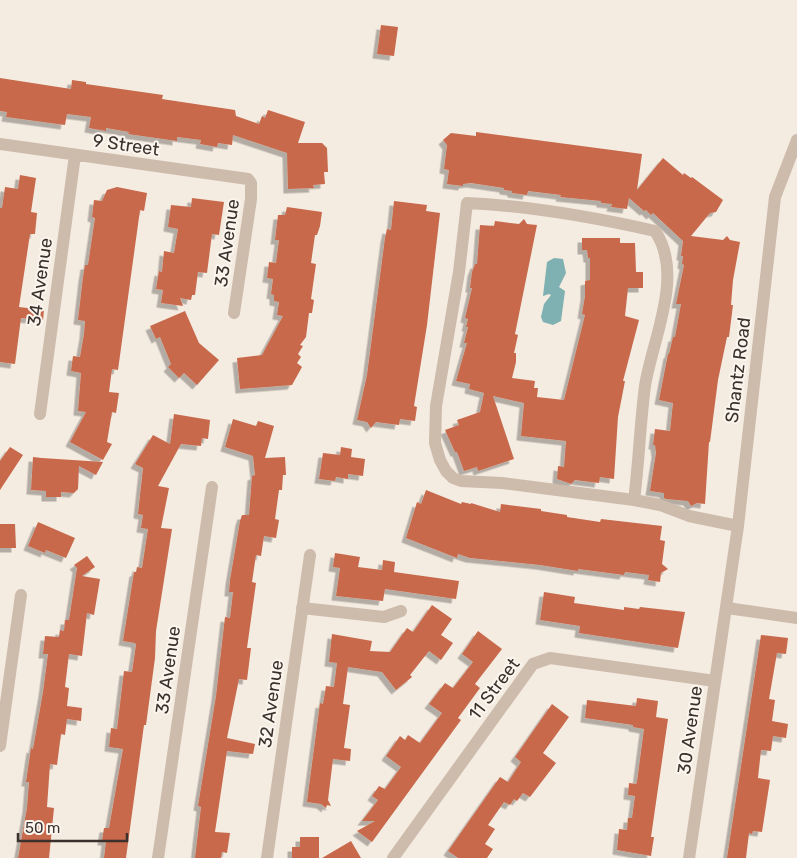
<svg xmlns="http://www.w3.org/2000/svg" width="797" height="858" font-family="Rubik,sans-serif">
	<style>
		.water { fill: #7fb0b2 }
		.building { fill: #c8694b; filter: url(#shadow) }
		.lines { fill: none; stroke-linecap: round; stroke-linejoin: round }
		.street { stroke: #cdbbac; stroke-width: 12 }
		.labels { text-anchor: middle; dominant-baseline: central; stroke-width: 4; stroke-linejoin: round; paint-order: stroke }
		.street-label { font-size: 18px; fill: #3b302b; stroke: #fbf5ee }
	</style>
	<defs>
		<filter id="shadow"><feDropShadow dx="-4.5" dy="4.5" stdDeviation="0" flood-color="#0004"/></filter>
	</defs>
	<rect width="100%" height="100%" fill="#f4ebe1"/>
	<!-- water -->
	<path class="water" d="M554 258 563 259 566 273 559 287 565 291 561 321 553 325 543 322 541 317 544 304 551 295 549 294 543 296 547 262Z"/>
	<!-- building -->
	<path class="building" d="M381 25 398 27 394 56 377 54Z
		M0 78 71 89 72 80 86 82V84L163 95 162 99 235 110 236 116 259 124 262 116 265 118 268 110 305 122 298 143H322L327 148 328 172H324L325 184 313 185 314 188 288 189 287 153 233 135 232 145 218 143 217 147 200 144 201 140 177 137V141L128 134 129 132 106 128V131L89 128 91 117 67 114 65 125 6 117 7 112 0 111Z
		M476 132 642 154 637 190 663 158 683 175 684 173 691 178 692 177 723 200 716 212 710 213 691 236 723 240 727 236 730 240 740 242 733 280 731 305H733L729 337H727L718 380 710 442H709L705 504 697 503 691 506 688 501 666 499 664 498V493L650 491 656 453 655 445H653L655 429 670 431 673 403 659 400 668 354H669L673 337H675L681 304H676L684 265 682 264 683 256H681L683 241 653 213 651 215 646 210 644 211 629 198 627 209 611 207 612 204 601 203V201L560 197 561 195 528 191 527 195 512 193V191L504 190V188L471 183 463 184V186L447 184 449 170 444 169 447 145 443 140 451 133 476 136Z
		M20 175 36 178 31 212 37 213 35 234H30L19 307 44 310 43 320 21 318 15 364 0 362V208H2L5 187 18 189Z
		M117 187 147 193 144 211 140 210 118 370 112 369 109 392 119 393 116 413 112 412 107 442 112 444 103 460 70 442 86 412 78 411 81 373 71 371 73 356 80 357 84 334 85 321 78 320 83 277 85 265H88L95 218 92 217 94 200 102 201 107 190Z
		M192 198 224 202 219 235 212 234 207 273 198 272 195 295H192L191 300 180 298 183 306 161 303 163 290 156 289 159 271 162 272 164 251 174 253 178 229 168 227 171 205 191 207Z
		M394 201 427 205 426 211 440 213 427 325 414 406 417 407 415 421 400 419 399 425 376 422 371 428 367 422 357 420 367 375 385 238 387 229 391 230Z
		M287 207 322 212 320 226 317 235H315L311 263 316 264 311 299 314 300 312 313H309L306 337 300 345 303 346 298 354 301 357 297 363 302 367 292 385 240 389 237 358 262 355 283 316 277 315 279 302 274 301V295L271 294 273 279 267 278 269 262 276 263 279 240H275L278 215H285Z
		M524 219 527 224 537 225 515 334 518 335 514 353H516V362L512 378 535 381 534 388H538L537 397 564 400 585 315 582 314 585 296V281L590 280V258H588L587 250H582V238H620V243H635L636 272H643V288H628L625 316 639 320 623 381H625L618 417 614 479 600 477 599 483 575 480 571 484 557 479 558 466 564 467 566 441 521 436 524 403 493 396 514 459 478 471 477 467 464 471 457 452H455L445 430 459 425 457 420 480 412 484 393 469 389 470 384 456 381 467 343H464L468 327H466L468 319 465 318 472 288H470L472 272 475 264H477L480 225 494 226 495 221 519 224Z
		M185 311 199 343 219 360 197 385 184 373 179 378 168 367 171 364 160 337 156 339 150 326Z
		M174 414 210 420 208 439 202 438 201 446 181 444 158 486 169 488 161 528 172 529 156 631 155 658 146 725H144L126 858H104L106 841H102L104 828H109L123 749 109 747 111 728 117 729 124 671 132 672 136 645 135 643 123 641 134 572H136L137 567 142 568 148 529 141 528 143 515 138 514 143 468 135 464 153 435 170 444Z
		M233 419 256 426 258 421 274 426 265 458 285 457 286 475H283L282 490H279L275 519 279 520 276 538 264 536 261 556 256 555 252 582 256 583 247 648H251L247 680 239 679 227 738 255 744 253 754 227 751 215 832 230 833 227 853 222 852 221 858H195L201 807 198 806 216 696 225 617 230 618 233 592H229L230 580 240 521 242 515H249L252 476 255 475 253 456 225 447Z
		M10 447 23 455 0 490V461Z
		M341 447 352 449 351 457 365 459 363 476 348 474V479L336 477 335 481 319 479 323 453 340 455Z
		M33 457 42 458 103 462 96 475 79 466 78 489 74 493 61 492V497H46V491L31 490Z
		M426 490 461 504 462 502 471 504V503L500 512 501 504 541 509V511L567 515V517L600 522 601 519 662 526 660 540 665 541 662 564 668 569 661 573 660 582 648 580 649 575 625 572 624 575 578 569V571L540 565 470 558 458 554 457 558 406 538 417 502 421 504Z
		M38 522 75 538 66 558 46 550 45 553 28 546Z
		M0 524H15L16 548H0Z
		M335 553 360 557 358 567 382 570 383 560 395 562 394 572 459 581 456 599 385 589 383 601 336 596 340 568 333 567Z
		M87 556 95 567 82 576 100 579 94 615 87 613 82 656 69 654 65 687 69 688 67 706 82 708 81 721 67 719 65 735 61 734 57 765 50 764 47 807 54 808 49 858H18L27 808 29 782H26L31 748 33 749 43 692 48 654H43L45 636 59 637 60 630 64 631 65 620H69L77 568 74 565Z
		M544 592 575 597 574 603 624 610V607L639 609 640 607 685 612 678 648 579 633 580 626 540 620Z
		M432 605 452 619 441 635 453 643 441 660 429 651 410 675 412 677 396 690 382 672 348 667 343 704 350 705 344 748 351 749 350 761 333 759 328 800 331 806 327 805 326 808 321 804 307 802 320 703 323 704 326 686 334 687 337 663 329 662 332 634 372 641 370 651 390 652 407 628 413 632Z
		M478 631 502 649 475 684 480 688 458 718 461 720 372 842 357 831 375 821H362L378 800 372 796 379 786 385 789 401 767 386 756 400 736 405 740 408 735 420 743 442 713 429 704 445 683 453 688 473 662 462 654Z
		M761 635 788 638 786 654 777 653 769 699 775 700 772 721 788 724 786 738 773 736 771 751 761 750 758 778 770 780 762 832 753 831 752 834 749 833 746 858H727Z
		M637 698 658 701 656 717 668 719 651 837H654L651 856 617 850 619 829 627 830 628 818H632L635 796 628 795 629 783 636 784 637 782 644 729 633 727V725L585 718 587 700 636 706Z
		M552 704 569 717 543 753 556 763 530 797 523 793 517 801 514 799 510 805 504 802 488 825 495 829 485 844 493 849 487 858H458L448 851 500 777 508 782 521 762 515 757Z
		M300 837H319V858H292V847H300Z
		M351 841 361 858H322Z"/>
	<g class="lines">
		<!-- street -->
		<path class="street" d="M0 144 248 179 251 183V199L234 313
			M40 414 75 155
			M634 500C639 462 640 424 645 386 652 340 685 275 655 231 593 217 530 206 467 203L459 272 436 406 435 443 440 460 446 471 453 478 461 481 502 483 634 500 660 505 689 516 738 526
			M302 608 384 617 401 611
			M727 608 797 618
			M0 746 21 595
			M158 858 212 487
			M267 858 310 555
			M393 858 533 664 550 658 715 681
			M689 858 738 526 775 197 797 140"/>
	</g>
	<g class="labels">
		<!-- street labels -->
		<g class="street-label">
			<text transform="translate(126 145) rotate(8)">9 Street</text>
			<text transform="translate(227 243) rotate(-82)">33 Avenue</text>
			<text transform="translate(40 282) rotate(-82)">34 Avenue</text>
			<text transform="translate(738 370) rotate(-83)">Shantz Road</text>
			<text transform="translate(168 670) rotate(-82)">33 Avenue</text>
			<text transform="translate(494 689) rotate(-53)">11 Street</text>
			<text transform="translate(271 704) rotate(-82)">32 Avenue</text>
			<text transform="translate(690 730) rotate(-82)">30 Avenue</text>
		</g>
	</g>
	<!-- scale -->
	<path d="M18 833v8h109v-8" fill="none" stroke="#3b302b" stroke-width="2.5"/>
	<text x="25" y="833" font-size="15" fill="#3b302b" stroke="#fbf5ee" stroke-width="4" paint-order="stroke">50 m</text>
</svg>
